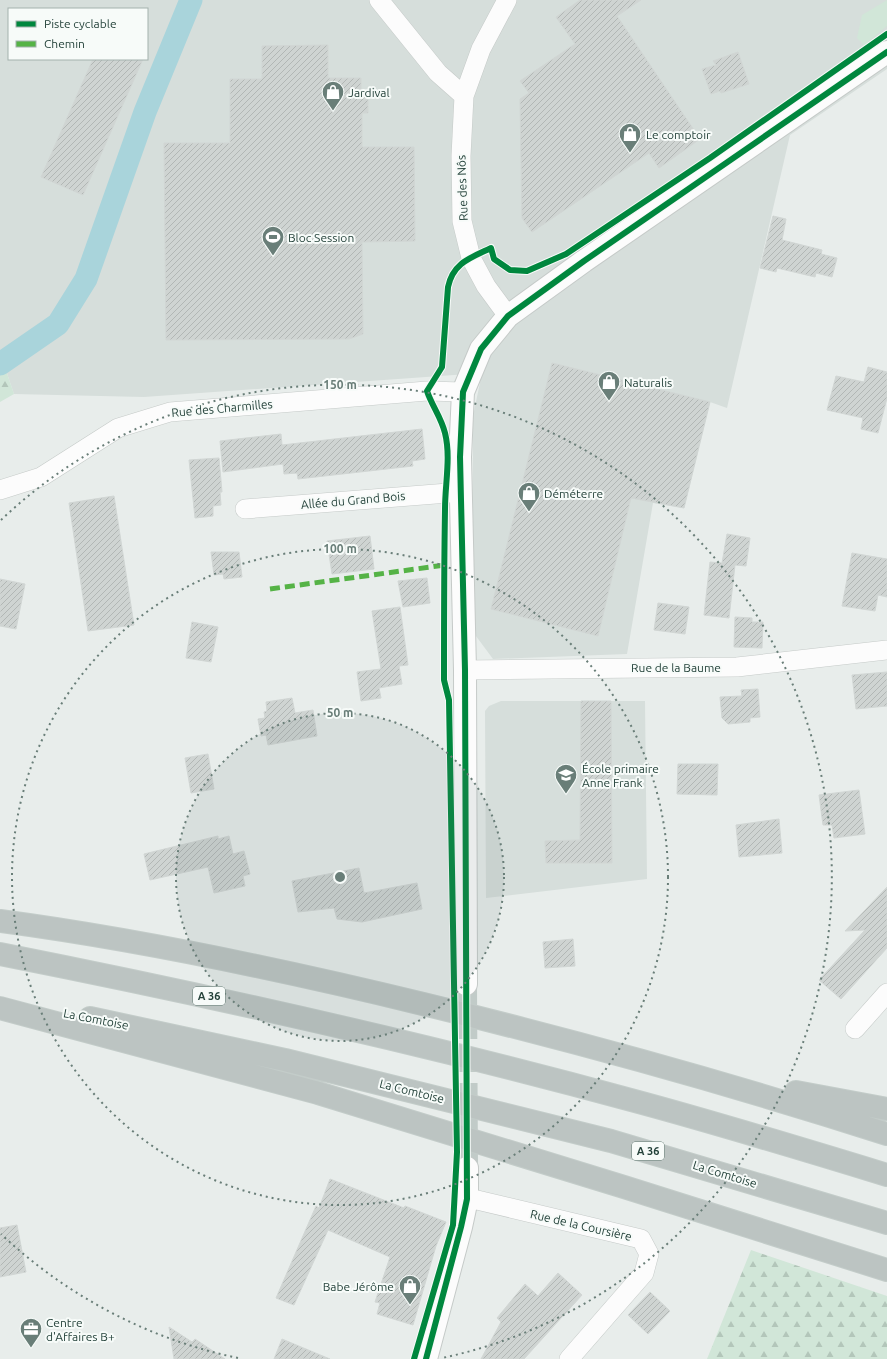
<svg xmlns="http://www.w3.org/2000/svg" width="887" height="1359" font-family="Ubuntu,sans-serif">
	<style>
		.built { fill: #d6dedb; fill-rule: evenodd }
		.grass { fill: #d1e6d8 }
		.forest { fill: url(#forest-firs) }
		.lines { fill: none; stroke-linecap: round; stroke-linejoin: round }
		.canal { stroke: #a9d4db; stroke-width: 23 }
		.building { fill: url(#building-hatch); stroke: #d1d6d4 }
		.tertiary-tunnel { stroke: #c1cbc8; stroke-width: 22; stroke-dasharray: 22 11; stroke-linecap: butt }
		.minor-casing { stroke: #c5cac8; stroke-width: 20 }
		.tertiary-casing { stroke: #c5cac8; stroke-width: 24 }
		.motorway-casing { stroke: #c3ccc9; stroke-width: 24 }
		.minor { stroke: #fcfcfc; stroke-width: 19 }
		.tertiary { stroke: #fcfcfc; stroke-width: 22 }
		.motorway { stroke: #bcc4c2; stroke-width: 22 }
		.quiet { stroke: #55b346; stroke-width: 5; stroke-dasharray: 10 5; stroke-linecap: butt }
		.cycleway-casing { stroke: #f7fbf9; stroke-width: 8 }
		.cycleway { stroke: #00873e; stroke-width: 6 }
		.ring { fill: none; stroke: #697e78; stroke-width: 2; stroke-dasharray: 2 4 }
		.labels { text-anchor: middle; dominant-baseline: central; stroke-width: 4; stroke-linejoin: round; paint-order: stroke }
		.shield { fill: #f7fbf9; stroke: #637a73; stroke-width: 1 }
		.shield-label { font-size: 11px; font-weight: bold; fill: #24423a }
		.poi-label { font-size: 12px; fill: #24423a; stroke: #f7fbf9; text-anchor: start }
		.street-label { font-size: 12px; fill: #24423a; stroke: #f7fbf9 }
		.centre { fill: #697e78; stroke: #f7fbf9; stroke-width: 2 }
		.ring-label { font-size: 12px; text-anchor: middle; font-weight: bold; fill: #697e78; stroke: #f7fbf9; stroke-width: 4; stroke-linejoin: round; paint-order: stroke }
	</style>
	<defs>
		<pattern id="forest-firs" width="22" height="20" patternUnits="userSpaceOnUse"><rect width="22" height="20" fill="#d1e6d8"/><path d="M5 1l3.5 6h-7zM16 11l3.5 6h-7z" fill="#b3c6ba"/></pattern>
		<pattern id="building-hatch" width="6" height="6" patternUnits="userSpaceOnUse"><rect width="6" height="6" fill="#cfd4d2"/><path d="M-1 1l2-2M0 6l6-6M5 7l2-2" fill="none" stroke="#b2b7b5"/></pattern>
	</defs>
	<rect width="100%" height="100%" fill="#e8edeb"/>
	<!-- built -->
	<path class="built" d="M0 0H887V69L790 135 727 408 710 402 684 508 653 503 627 654 493 659 473 632V416L482 373 144 397 14 394 0 353ZM9 9H147V59H9Z
		M501 701H645L647 879 486 898 485 711 489 706Z"/>
	<!-- grass -->
	<path class="grass" d="M887 0V26L864 45 857 38 862 15Z"/>
	<!-- forest -->
	<path class="forest" d="M0 353 14 394 0 402Z
		M751 1250 887 1296V1359H707Z"/>
	<g class="lines">
		<!-- canal -->
		<path class="canal" d="M0 364 58 324 86 279 145 112 191 0"/>
	</g>
	<!-- building -->
	<path class="building" d="M580 0H641L617 16 700 139 659 168 649 153 532 232 522 218 520 99 529 93 520 81 575 44 556 17Z
		M328 45V78H361V93H368V113H362V147H414L415 241 362 242 363 334 349 339 166 340 164 143H230V79H262V46Z
		M738 52 749 84 721 93 720 91 711 94 702 69 716 65 713 61Z
		M93 59H143L83 195 41 177Z
		M773 216 786 219 782 240 822 250 821 254 837 258 832 277 816 273 815 277 777 268 776 272 760 268Z
		M552 363 710 402 684 508 631 498 598 636 491 609Z
		M868 367 887 372V398L878 433 861 429 863 418 827 410 836 376 864 382Z
		M422 429 425 459 412 461 413 466 298 479 297 473 284 474 283 464 223 472 220 441 281 434 282 445Z
		M219 458 222 492H220L221 505 213 506V516L195 518 189 460Z
		M114 496 134 625 88 631 69 503Z
		M727 534 750 538 746 566 735 565 729 618 704 615 710 562 722 563Z
		M370 536 374 569 332 574 327 541Z
		M211 552H239L242 577 224 579 223 574 214 575Z
		M852 553 887 559V597L878 595 875 611 842 606Z
		M427 578 430 603 403 607 398 581Z
		M0 579 25 584 16 629 0 626Z
		M658 603 689 607 685 634 654 630Z
		M400 607 408 665 399 666 402 684 379 688 381 698 361 701 357 672 381 669 372 611Z
		M735 617 752 618V622H763L762 648 734 647Z
		M192 622 218 627 211 662 186 658Z
		M887 672V706L856 709 852 675Z
		M758 689 760 717 750 718V722L728 724 722 718 720 697 742 696 741 690Z
		M292 698 295 713 313 710 317 736 268 745 266 735 261 736 258 719 265 718 264 712 267 711 266 702Z
		M581 701H611L612 863H546L545 841 580 840Z
		M208 754 214 789 191 793 185 758Z
		M678 764H718L717 795 677 794Z
		M859 790 865 834 834 838 832 825H823L819 795Z
		M779 819 782 853 739 857 736 825Z
		M218 836V839L229 836 233 854 244 851 250 874 243 876 245 886 214 893 208 867 150 880 144 854Z
		M359 868 364 893 417 883 422 909 362 922 337 919 334 908 298 912 292 881Z
		M887 887V948L841 999 819 980 865 930 845 931Z
		M573 939 575 966 545 968 543 942Z
		M330 1179 404 1208 405 1206 446 1222 436 1246 413 1325 377 1314 380 1303 375 1302 390 1257 328 1230 294 1305 276 1298 316 1206 319 1208Z
		M17 1225 26 1272 0 1277V1228Z
		M558 1273 582 1295 524 1359H481L501 1322 497 1318 525 1284 538 1296Z
		M650 1292 670 1311 648 1334 628 1315Z
		M169 1327 192 1342 195 1339 225 1359H174Z
		M282 1339 330 1359H274Z"/>
	<g class="lines">
		<!-- tertiary-tunnel -->
		<path class="tertiary-tunnel" d="M466 984 467 1168"/>
		<!-- minor casing -->
		<g class="minor-casing">
			<path id="minor" d="M379 0 438 73 464 96
				M507 0 481 49 464 96 461 156 462 221 471 258 486 286 508 316
				M0 490 41 477 118 428 170 412 427 391 463 392
				M245 509 461 492
				M465 670 737 667 887 650
				M855 1029 887 993
				M467 1199 477 1200 641 1239 649 1254 644 1273 569 1359"/>
		</g>
		<!-- tertiary casing -->
		<g class="tertiary-casing">
			<path id="tertiary" d="M466 984 465 670 460 457 463 392 481 349 508 316 584 261 887 52
				M426 1359 461 1227 467 1199V1168"/>
		</g>
		<!-- motorway casing -->
		<g class="motorway-casing">
			<path id="motorway" d="M0 921C143 940 283 970 423 1004 579 1042 734 1085 887 1134
				M0 954C212 996 422 1043 631 1100 717 1123 802 1149 887 1175
				M0 1008 318 1093 624 1187 887 1270
				M90 1018 285 1060 611 1141 887 1223
				M796 1092 887 1109"/>
		</g>
		<!-- minor -->
		<use href="#minor" class="minor"/>
		<!-- tertiary -->
		<use href="#tertiary" class="tertiary"/>
		<!-- motorway -->
		<use href="#motorway" class="motorway"/>
		<!-- quiet -->
		<path class="quiet" d="M270 589 445 565"/>
		<!-- cycleway casing -->
		<g class="cycleway-casing">
			<path id="cycleway" d="M414 1359 453 1225 457 1152 449 700 444 680C444 623 444 566 445 509 445 484 451 457 445 433 441 417 432 406 427 391L442 367 448 287C453 263 470 258 491 248L494 259 510 270 527 271 566 254 710 158 887 34
				M426 1359 461 1227 467 1199 465 670 460 457 463 392 481 349 508 316 584 261 887 52"/>
		</g>
		<!-- cycleway -->
		<use href="#cycleway" class="cycleway"/>
	</g>
	<!-- distance rings -->
	<circle cx="340" cy="877" r="164" fill="#697e78" fill-opacity=".12"/>
	<g class="ring">
		<circle cx="340" cy="877" r="164"/>
		<circle cx="340" cy="877" r="328"/>
		<path d="M238 1358A492 492 0 0 1 1 1234M1 520A492 492 0 1 1 442 1358"/>
	</g>
	<!-- icons -->
	<defs>
		<g id="shop-pin" transform="scale(1.15)"><path d="M0 17L-7.5 6A9.5 9.5 0 1 1 7.5 6Z" fill="#697e78" stroke="#f7fbf9"/><path d="M-5-2.5h2.3a2.7 3.5 0 0 1 5.4 0H5L5.5 6h-11ZM-1.5-2.5h3a1.5 2.3 0 0 0-3 0Z" fill="#fff"/></g>
		<g id="stadium-pin" transform="scale(1.15)"><path d="M0 17L-7.5 6A9.5 9.5 0 1 1 7.5 6Z" fill="#697e78" stroke="#f7fbf9"/><path d="M0-5a6.5 5 0 1 0 0 10a6.5 5 0 1 0 0-10ZM-3.5-1.8h7v3.6h-7Z" fill="#fff"/></g>
		<g id="school-pin" transform="scale(1.15)"><path d="M0 17L-7.5 6A9.5 9.5 0 1 1 7.5 6Z" fill="#697e78" stroke="#f7fbf9"/><path d="M0-5L7-2L0 1L-7-2ZM-4 1L0 2.5L4 1V4Q0 6-4 4Z" fill="#fff"/></g>
		<g id="office-pin" transform="scale(1.15)"><path d="M0 17L-7.5 6A9.5 9.5 0 1 1 7.5 6Z" fill="#697e78" stroke="#f7fbf9"/><path d="M-6-3h4V-5.5h4V-3h4V5H-6ZM-1-4.5V-3h2v-1.5ZM-6 0V1H6V0Z" fill="#fff"/></g>
	</defs>
	<g fill-rule="evenodd">
		<use href="#shop-pin" x="333" y="92"/>
		<use href="#shop-pin" x="630" y="134"/>
		<use href="#stadium-pin" x="273" y="237"/>
		<use href="#shop-pin" x="609" y="382"/>
		<use href="#shop-pin" x="529" y="493"/>
		<use href="#school-pin" x="566" y="775"/>
		<use href="#shop-pin" x="410" y="1286"/>
		<use href="#office-pin" x="31" y="1329"/>
	</g>
	<g class="labels">
		<!-- shield labels -->
		<g class="shield">
			<rect x="193" y="987" width="32" height="18" rx="3"/>
			<rect x="632" y="1142" width="32" height="18" rx="3"/>
		</g>
		<g class="shield-label">
			<text x="209" y="996">A 36</text>
			<text x="648" y="1151">A 36</text>
		</g>
		<!-- poi labels -->
		<g class="poi-label">
			<text x="348" y="92">Jardival</text>
			<text x="646" y="134">Le comptoir</text>
			<text x="288" y="237">Bloc Session</text>
			<text x="624" y="382">Naturalis</text>
			<text x="544" y="493">Déméterre</text>
			<text x="582" y="768">École primaire<tspan x="582" dy="14">Anne Frank</tspan></text>
			<text x="394" y="1286" text-anchor="end">Babe Jérôme</text>
			<text x="46" y="1322">Centre<tspan x="46" dy="14">d'Affaires B+</tspan></text>
		</g>
		<!-- street labels -->
		<g class="street-label">
			<text transform="translate(462 188) rotate(-92)">Rue des Nôs</text>
			<text transform="translate(222 408) rotate(-5)">Rue des Charmilles</text>
			<text transform="translate(353 500) rotate(-5)">Allée du Grand Bois</text>
			<text x="676" y="667">Rue de la Baume</text>
			<text transform="translate(96 1019) rotate(11)">La Comtoise</text>
			<text transform="translate(412 1091) rotate(14)">La Comtoise</text>
			<text transform="translate(725 1174) rotate(17)">La Comtoise</text>
			<text transform="translate(581 1225) rotate(13)">Rue de la Coursière</text>
		</g>
	</g>
	<circle cx="340" cy="877" r="6" class="centre"/>
	<g class="ring-label">
		<text x="340" y="389">150 m</text>
		<text x="340" y="553">100 m</text>
		<text x="340" y="717">50 m</text>
	</g>
	<!-- legend -->
	<rect x="8" y="8" width="140" height="52" fill="#f7fbf9" stroke="#a3b1ad"/>
	<rect x="16" y="21" width="20" height="6" fill="#00873e" stroke="#a3b1ad"/>
	<text x="44" y="28" font-size="12" fill="#24423a">Piste cyclable</text>
	<rect x="16" y="41" width="20" height="6" fill="#55b346" stroke="#a3b1ad"/>
	<text x="44" y="48" font-size="12" fill="#24423a">Chemin</text>
</svg>
